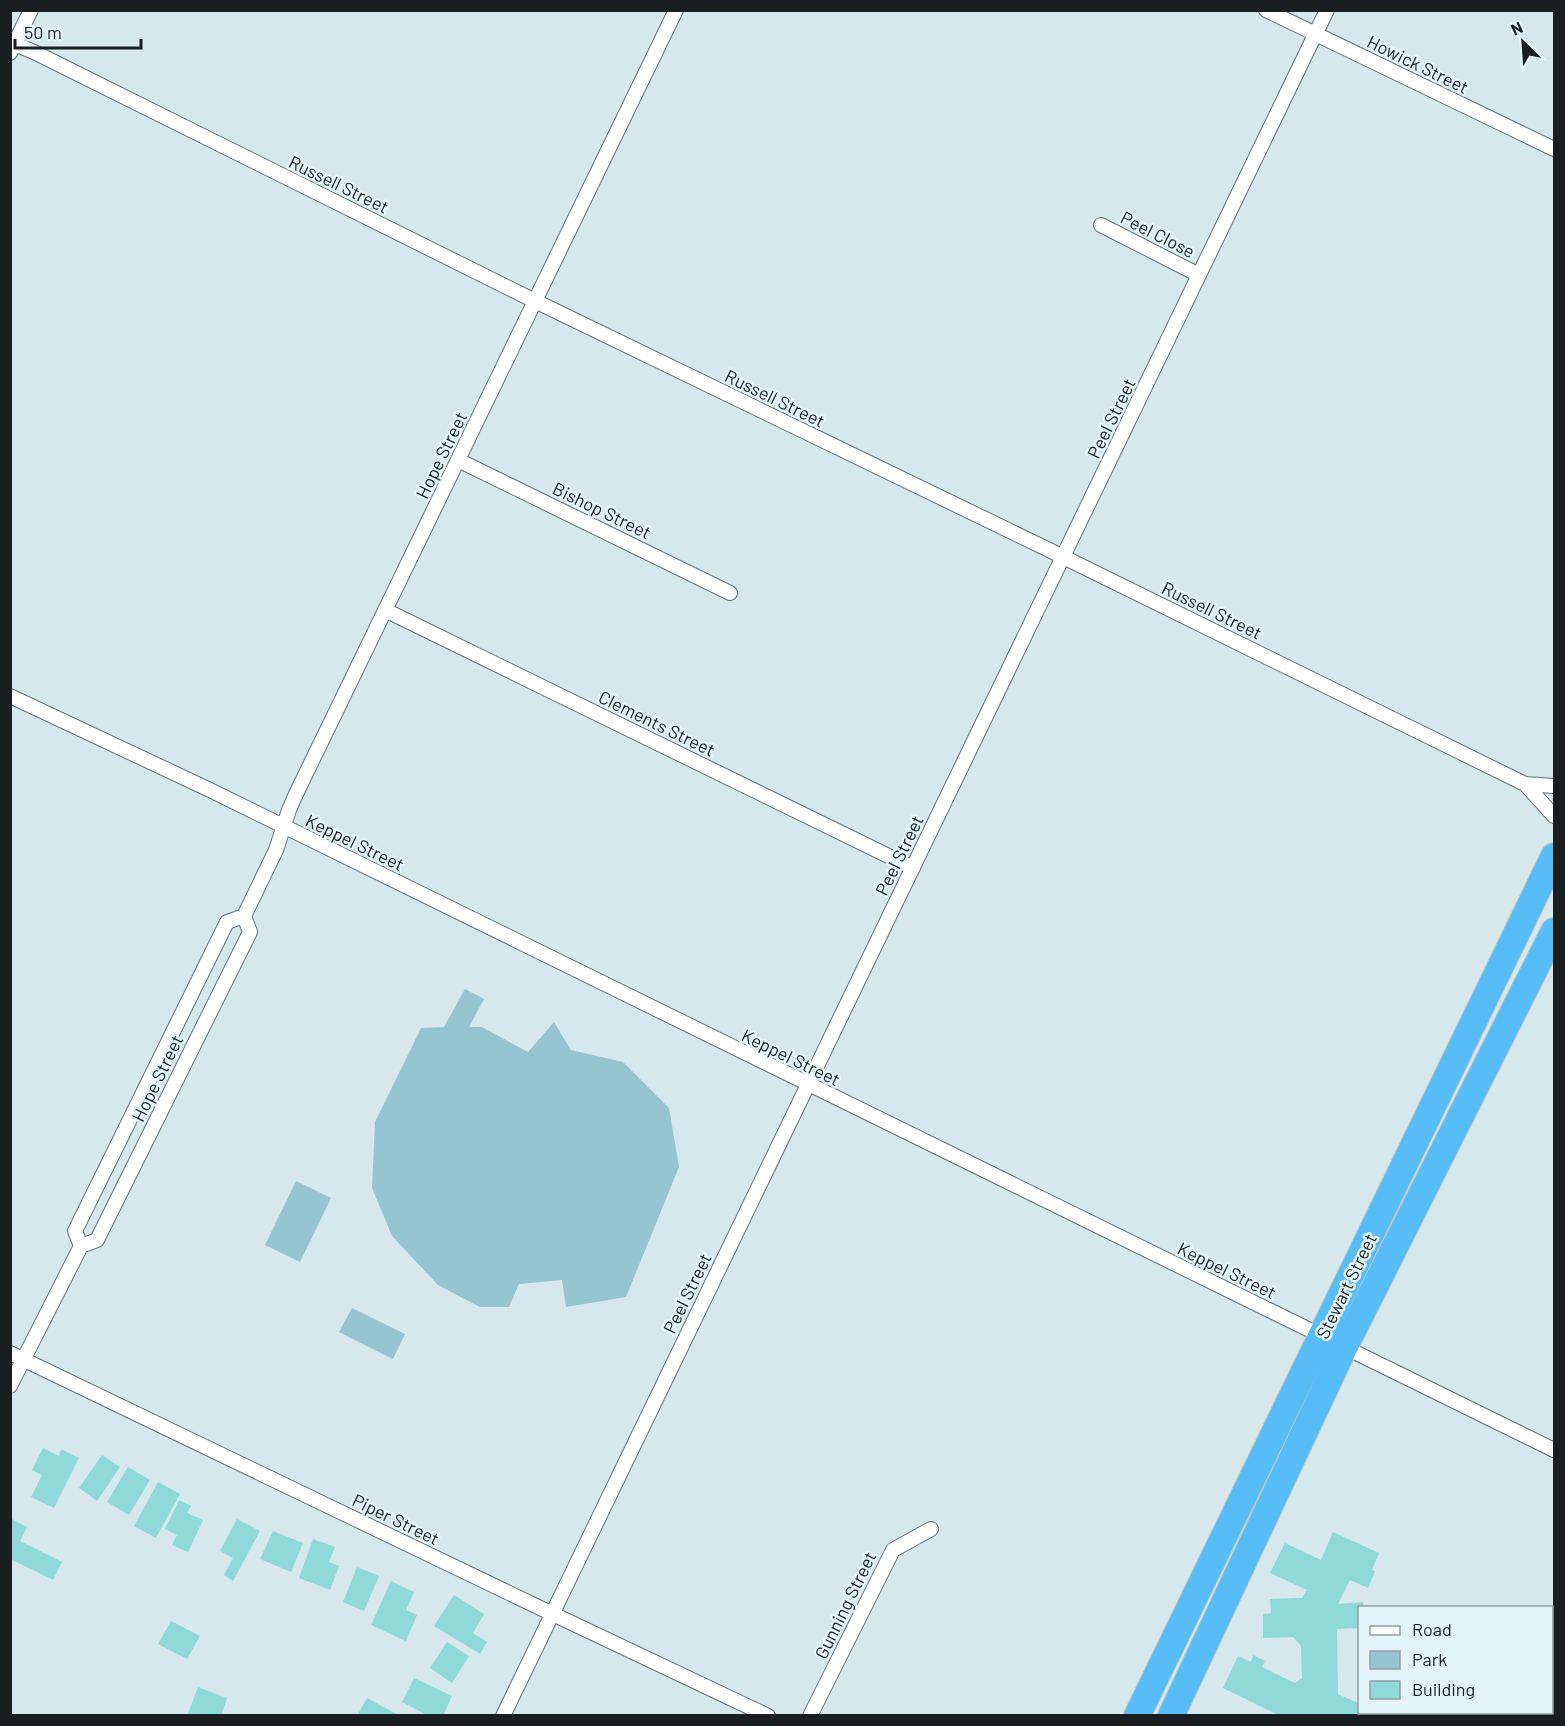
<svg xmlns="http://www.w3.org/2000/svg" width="1565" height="1726" font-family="Barlow,sans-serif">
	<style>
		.green { fill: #96c5d1 }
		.building { fill: #8fd9d8 }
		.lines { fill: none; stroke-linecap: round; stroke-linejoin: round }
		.street-casing { stroke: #647377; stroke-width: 16 }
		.highway-casing { stroke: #c3c5c5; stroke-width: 28 }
		.street { stroke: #fff; stroke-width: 14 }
		.highway { stroke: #56bdf7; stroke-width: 26 }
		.labels { text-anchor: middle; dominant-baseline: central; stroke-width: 5; stroke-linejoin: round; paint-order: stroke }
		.street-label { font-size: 18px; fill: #191f21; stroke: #e3f5f9 }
	</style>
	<rect width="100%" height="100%" fill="#d6e8ec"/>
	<!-- green -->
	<path class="green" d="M465 989 484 999 469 1027H482L528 1052 554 1022 571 1050 623 1062 669 1108 679 1167 626 1297 566 1307 562 1280 519 1284 509 1307H480L438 1285 392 1236 372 1188 375 1122 421 1028 444 1027Z
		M296 1181 331 1198 300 1262 265 1245Z
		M352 1308 405 1334 393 1359 339 1332Z"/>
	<!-- building -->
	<path class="building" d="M43 1448 59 1456 61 1449 79 1458 54 1508 31 1497 42 1475 32 1470Z
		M102 1455 120 1467 97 1501 79 1488Z
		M128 1467 150 1480 129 1515 107 1502Z
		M158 1482 180 1494 156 1538 134 1526Z
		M179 1500 191 1506 187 1513 203 1520 188 1552 172 1545 177 1535 165 1529Z
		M10 1518 27 1527 20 1541 62 1562 53 1580 10 1559Z
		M237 1519 260 1531 233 1581 224 1575 233 1558 220 1551Z
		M273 1531 303 1543 291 1572 260 1559Z
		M1333 1532 1379 1553 1372 1570 1375 1571 1368 1588 1350 1580 1338 1604 1363 1602V1608H1360V1628L1337 1629 1338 1694 1360 1704V1712H1378L1384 1716H1280L1223 1688 1238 1656 1251 1662 1253 1655 1265 1661 1262 1667 1295 1683 1302 1678 1301 1646 1293 1637 1263 1638V1614L1271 1613 1270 1599 1302 1598 1307 1590 1270 1573 1285 1543 1321 1560Z
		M313 1539 335 1547 329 1562 339 1566 330 1590 299 1578Z
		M357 1567 379 1576 364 1611 343 1602Z
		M391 1581 414 1592 406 1610 417 1615 406 1641 371 1625Z
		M454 1595 484 1614 473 1633 487 1642 480 1654 434 1626Z
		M171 1621 200 1636 187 1659 158 1644Z
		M447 1642 469 1656 452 1683 430 1668Z
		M414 1678 452 1696 443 1716H429L402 1702Z
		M198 1687 227 1698 221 1716H187Z
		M367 1698 400 1716H362L358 1714Z"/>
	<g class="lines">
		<!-- street casing -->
		<g class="street-casing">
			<path id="street" d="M1266 10 1554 149
				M10 42 34 52 535 301 1043 547 1525 784 1554 816
				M10 53 31 10
				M1101 225 1199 275
				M458 460 730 593
				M385 610 913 868
				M10 696 210 790 1554 1450
				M1525 784 1554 786
				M81 1246 75 1231 227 922 244 916 276 850 289 810 296 794 676 10
				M10 1353 536 1606 768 1716
				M10 1386 81 1246 97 1240 250 932 244 916
				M503 1716 1327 10
				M810 1716 893 1550 931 1529"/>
		</g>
		<!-- highway casing -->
		<g class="highway-casing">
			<path id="highway" d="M1137 1716 1554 856
				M1171 1716 1344 1348 1554 931"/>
		</g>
		<!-- street -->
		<use href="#street" class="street"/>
		<!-- highway -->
		<use href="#highway" class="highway"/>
	</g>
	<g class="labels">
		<!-- street labels -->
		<g class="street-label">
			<text transform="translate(1418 64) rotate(26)">Howick Street</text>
			<text transform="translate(339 184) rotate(26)">Russell Street</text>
			<text transform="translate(1158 234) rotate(27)">Peel Close</text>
			<text transform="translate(775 398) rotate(26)">Russell Street</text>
			<text transform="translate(1111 418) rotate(-64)">Peel Street</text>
			<text transform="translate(441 455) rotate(-64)">Hope Street</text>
			<text transform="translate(602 510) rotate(26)">Bishop Street</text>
			<text transform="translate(1212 610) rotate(26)">Russell Street</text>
			<text transform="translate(657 723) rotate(26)">Clements Street</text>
			<text transform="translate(355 842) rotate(26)">Keppel Street</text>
			<text transform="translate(899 855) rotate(-64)">Peel Street</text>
			<text transform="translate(791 1057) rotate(26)">Keppel Street</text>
			<text transform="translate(157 1078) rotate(-64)">Hope Street</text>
			<text transform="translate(1227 1270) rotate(26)">Keppel Street</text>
			<text transform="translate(1346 1286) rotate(-64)">Stewart Street</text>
			<text transform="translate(687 1293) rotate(-64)">Peel Street</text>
			<text transform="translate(396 1519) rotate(26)">Piper Street</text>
			<text transform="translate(845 1605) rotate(-64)">Gunning Street</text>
		</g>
	</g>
	<!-- border -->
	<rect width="1565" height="1726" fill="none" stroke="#191f21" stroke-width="24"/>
	<!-- legend -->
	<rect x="1358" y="1606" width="195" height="108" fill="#e3f5f9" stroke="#929fa3" stroke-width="1.5"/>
	<rect x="1370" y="1626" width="30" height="9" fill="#ffffff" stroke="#929fa3" stroke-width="1.5"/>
	<text x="1412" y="1636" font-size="18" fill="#191f21">Road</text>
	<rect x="1370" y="1651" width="30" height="18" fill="#96c5d1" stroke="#929fa3" stroke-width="1.5"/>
	<text x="1412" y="1666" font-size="18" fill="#191f21">Park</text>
	<rect x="1370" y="1681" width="30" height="18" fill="#8fd9d8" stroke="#929fa3" stroke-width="1.5"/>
	<text x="1412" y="1696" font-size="18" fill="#191f21">Building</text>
	<!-- north arrow -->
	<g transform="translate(1523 42) rotate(335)" stroke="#e3f5f9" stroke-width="4.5" paint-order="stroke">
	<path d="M0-4.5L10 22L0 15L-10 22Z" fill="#191f21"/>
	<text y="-9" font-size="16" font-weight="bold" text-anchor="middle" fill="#191f21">N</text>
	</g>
	<!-- scale -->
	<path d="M15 39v9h126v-9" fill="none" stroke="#191f21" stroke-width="3"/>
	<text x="24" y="39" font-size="18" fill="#191f21" stroke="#e3f5f9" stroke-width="4.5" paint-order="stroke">50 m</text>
</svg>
